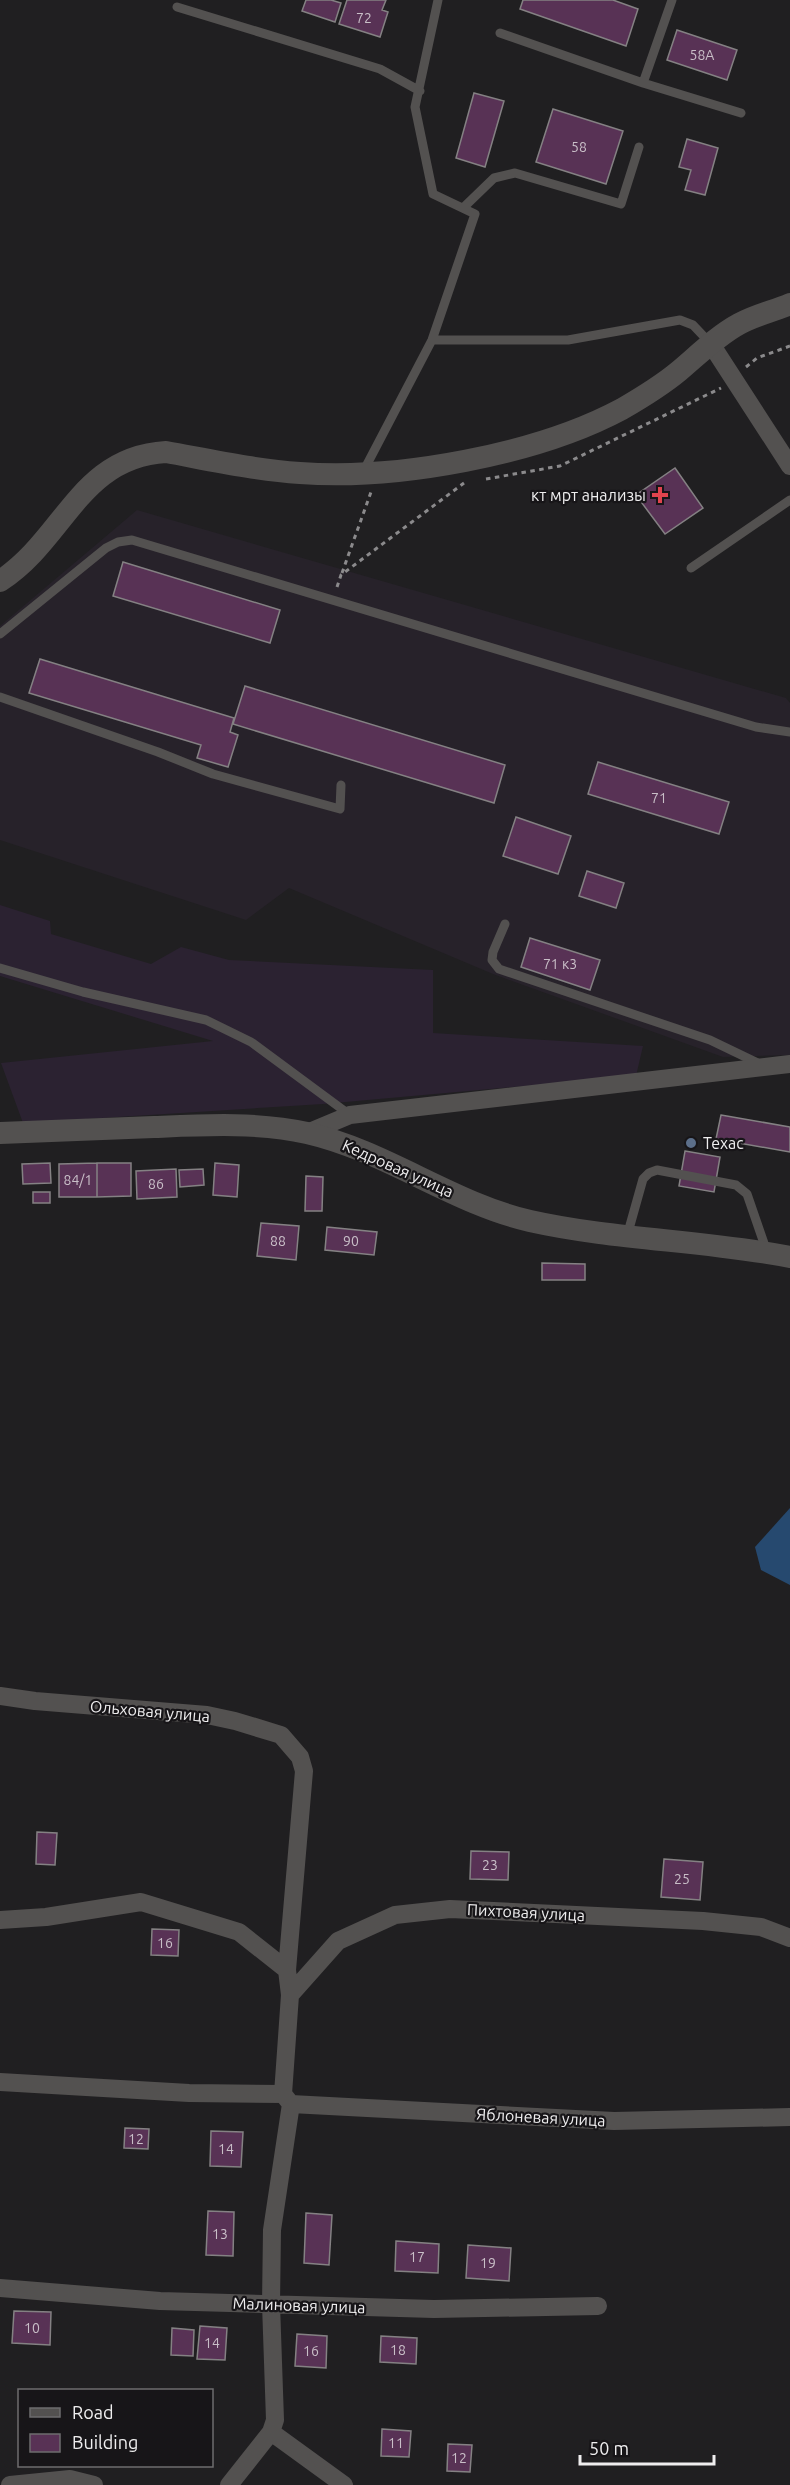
<svg xmlns="http://www.w3.org/2000/svg" width="790" height="2485" font-family="Ubuntu,sans-serif">
	<style>
		.industrial { fill: #2b2231 }
		.built { fill: #27222a }
		.water { fill: #26496f }
		.building { fill: #583255; stroke: #848183; stroke-width: 1.5 }
		.lines { fill: none; stroke-linecap: round; stroke-linejoin: round }
		.path { stroke: #8b8a8c; stroke-width: 3; stroke-dasharray: 4.5 4.5; stroke-linecap: butt }
		.service { stroke: #535150; stroke-width: 9 }
		.minor { stroke: #535150; stroke-width: 18 }
		.tertiary { stroke: #535150; stroke-width: 22 }
		.health-dot { fill: #e0444e; stroke: #171518; stroke-width: 2 }
		.service-dot { fill: #5c6f8a; stroke: #171518; stroke-width: 2 }
		.labels { text-anchor: middle; dominant-baseline: central; stroke-width: 4.5; stroke-linejoin: round; paint-order: stroke }
		.number-label { font-size: 14px; fill: #c9bfc8 }
		.poi-label { font-size: 16px; fill: #efeeef; stroke: #171518; text-anchor: end }
		.street-label { font-size: 16px; fill: #efeeef; stroke: #171518 }
	</style>
	<rect width="100%" height="100%" fill="#201f21"/>
	<!-- industrial -->
	<path class="industrial" d="M0 905 50 921 51 934 151 964 181 947 229 960 433 970V1033L643 1046 636 1076 323 1104 23 1123 1 1063 213 1041 0 976Z"/>
	<!-- built -->
	<path class="built" d="M137 510 786 698 790 703V1055L723 1057 493 974 289 888 246 920 0 840V626Z"/>
	<!-- water -->
	<path class="water" d="M790 1508V1585L761 1570 755 1547Z"/>
	<!-- building -->
	<path class="building" d="M306 0H331L341 3 335 22 302 11Z
		M347 0H386L382 10 388 12 380 37 339 24Z
		M523 0H613L638 9 626 46 520 9Z
		M677 30 737 50 727 80 667 60Z
		M474 93 504 101 485 167 456 158Z
		M553 109 623 131 606 184 536 162Z
		M687 139 718 148 705 195 685 190 691 170 679 167Z
		M675 468 703 508 665 534 636 495Z
		M123 562 280 610 270 643 113 596Z
		M40 659 234 718 230 732 238 735 228 767 197 758 201 745 29 693Z
		M245 686 505 765 494 803 233 724Z
		M598 762 729 802 719 834 588 794Z
		M516 817 571 836 558 874 503 856Z
		M587 871 624 883 616 908 579 896Z
		M530 938 600 960 590 990 521 967Z
		M721 1115 790 1127V1152L716 1139Z
		M685 1151 720 1157 714 1192 679 1186Z
		M50 1163 51 1183 23 1184 22 1164Z
		M97 1163H131V1196L97 1197Z
		M97 1163V1197H59V1164Z
		M215 1163 239 1165 237 1197 213 1195Z
		M176 1169 177 1197 137 1199 136 1171Z
		M203 1169 204 1185 180 1187 179 1170Z
		M306 1176 323 1177 322 1211H305Z
		M33 1192H50V1203H33Z
		M261 1223 299 1226 296 1260 257 1256Z
		M327 1227 377 1232 374 1255 325 1250Z
		M542 1263 585 1264V1280H542Z
		M37 1832 57 1833 55 1865 36 1864Z
		M471 1851 509 1852 508 1880 470 1879Z
		M664 1859 703 1862 700 1900 661 1897Z
		M152 1929 179 1930 178 1956 151 1955Z
		M125 2128 149 2129 148 2149 124 2148Z
		M211 2131 243 2132 241 2167 210 2166Z
		M208 2211 234 2212 233 2256 206 2255Z
		M306 2213 332 2215 329 2265 304 2263Z
		M396 2241 439 2244 438 2273 395 2271Z
		M468 2245 511 2248 509 2281 466 2278Z
		M14 2311 51 2312 50 2345 12 2343Z
		M200 2326 227 2328 225 2360 197 2359Z
		M172 2328 194 2330 193 2356 171 2355Z
		M297 2334 327 2336 326 2368 295 2366Z
		M381 2336 417 2338 416 2364 380 2362Z
		M382 2429 411 2431 409 2457 381 2456Z
		M448 2444 472 2445 470 2472 447 2471Z"/>
	<g class="lines">
		<!-- path -->
		<path class="path" d="M746 367 757 358 790 346
			M486 479 560 466 721 388
			M342 573 371 492
			M337 587 341 575 464 483"/>
		<!-- service -->
		<path class="service" d="M672 0 643 83 741 113
			M177 7 380 69 420 91
			M500 33 643 83
			M463 208 494 178 515 173 621 204 639 147
			M432 340H568L680 320 693 325 711 344
			M363 472 432 340 475 214 433 194 415 107 438 0
			M691 568 790 500
			M0 634 106 548 118 542 132 540 756 727 790 732
			M0 697 158 752 213 774 340 809 341 785
			M505 924 493 952 492 960 499 969 710 1040 762 1065
			M0 968 83 992 206 1020 251 1042 350 1115
			M627 1236 643 1179 649 1173 657 1170 736 1185 747 1194 767 1252"/>
		<!-- minor -->
		<path class="minor" d="M711 344 790 466
			M307 1133 350 1115 790 1064
			M0 1696 35 1701 207 1715 235 1721 281 1735 300 1757 304 1771 287 1970 290 1995 283 2094 291 2104 272 2230 271 2304 275 2420 271 2432
			M0 1920 46 1917 141 1902 239 1932 287 1970
			M290 1995 338 1941 395 1915 450 1909 703 1921 761 1927 790 1938
			M0 2082 189 2093 283 2094
			M291 2104 614 2121 790 2117
			M0 2288 160 2301 434 2309 598 2306
			M10 2485 70 2479 94 2485
			M229 2485 271 2432 344 2485"/>
		<!-- tertiary -->
		<path class="tertiary" d="M0 581C65 539 79 457 166 452 210 460 255 470 300 473 397 480 536 455 622 409 641 398 661 386 679 371 698 355 717 336 739 324 755 315 774 311 790 304
			M0 1133C51 1131 103 1129 154 1127 204 1125 258 1122 307 1133 386 1151 452 1203 530 1221 615 1240 704 1240 790 1257"/>
	</g>
	<!-- markers -->
	<path class="health-dot" d="M657 486h6v6h6v6h-6v6h-6v-6h-6v-6h6z"/>
	<circle class="service-dot" cx="691" cy="1143" r="6"/>
	<g class="labels">
		<!-- number labels -->
		<g class="number-label">
			<text x="364" y="18">72</text>
			<text x="702" y="55">58А</text>
			<text x="579" y="147">58</text>
			<text x="659" y="798">71</text>
			<text x="560" y="964">71 к3</text>
			<text x="78" y="1180">84/1</text>
			<text x="156" y="1184">86</text>
			<text x="278" y="1241">88</text>
			<text x="351" y="1241">90</text>
			<text x="490" y="1865">23</text>
			<text x="682" y="1879">25</text>
			<text x="165" y="1943">16</text>
			<text x="136" y="2139">12</text>
			<text x="226" y="2149">14</text>
			<text x="220" y="2234">13</text>
			<text x="417" y="2257">17</text>
			<text x="488" y="2263">19</text>
			<text x="32" y="2328">10</text>
			<text x="212" y="2343">14</text>
			<text x="398" y="2350">18</text>
			<text x="311" y="2351">16</text>
			<text x="396" y="2443">11</text>
			<text x="459" y="2458">12</text>
		</g>
		<!-- poi labels -->
		<g class="poi-label">
			<text x="646" y="495">кт мрт анализы</text>
			<text x="703" y="1143" text-anchor="start">Техас</text>
		</g>
		<!-- street labels -->
		<g class="street-label">
			<text transform="translate(398 1168) rotate(24)">Кедровая улица</text>
			<text transform="translate(150 1711) rotate(5)">Ольховая улица</text>
			<text transform="translate(526 1912) rotate(3)">Пихтовая улица</text>
			<text transform="translate(541 2117) rotate(3)">Яблоневая улица</text>
			<text transform="translate(299 2305) rotate(2)">Малиновая улица</text>
		</g>
	</g>
	<!-- legend -->
	<rect x="18" y="2389" width="195" height="78" fill="#171518" stroke="#6d6c6e" stroke-width="1.5"/>
	<rect x="30" y="2408" width="30" height="9" fill="#535150" stroke="#6d6c6e" stroke-width="1.5"/>
	<text x="72" y="2419" font-size="18" fill="#efeeef">Road</text>
	<rect x="30" y="2434" width="30" height="18" fill="#583255" stroke="#6d6c6e" stroke-width="1.5"/>
	<text x="72" y="2449" font-size="18" fill="#efeeef">Building</text>
	<!-- scale -->
	<path d="M580 2455v9h134v-9" fill="none" stroke="#efeeef" stroke-width="3"/>
	<text x="589" y="2455" font-size="18" fill="#efeeef" stroke="#171518" stroke-width="4.5" paint-order="stroke">50 m</text>
</svg>
